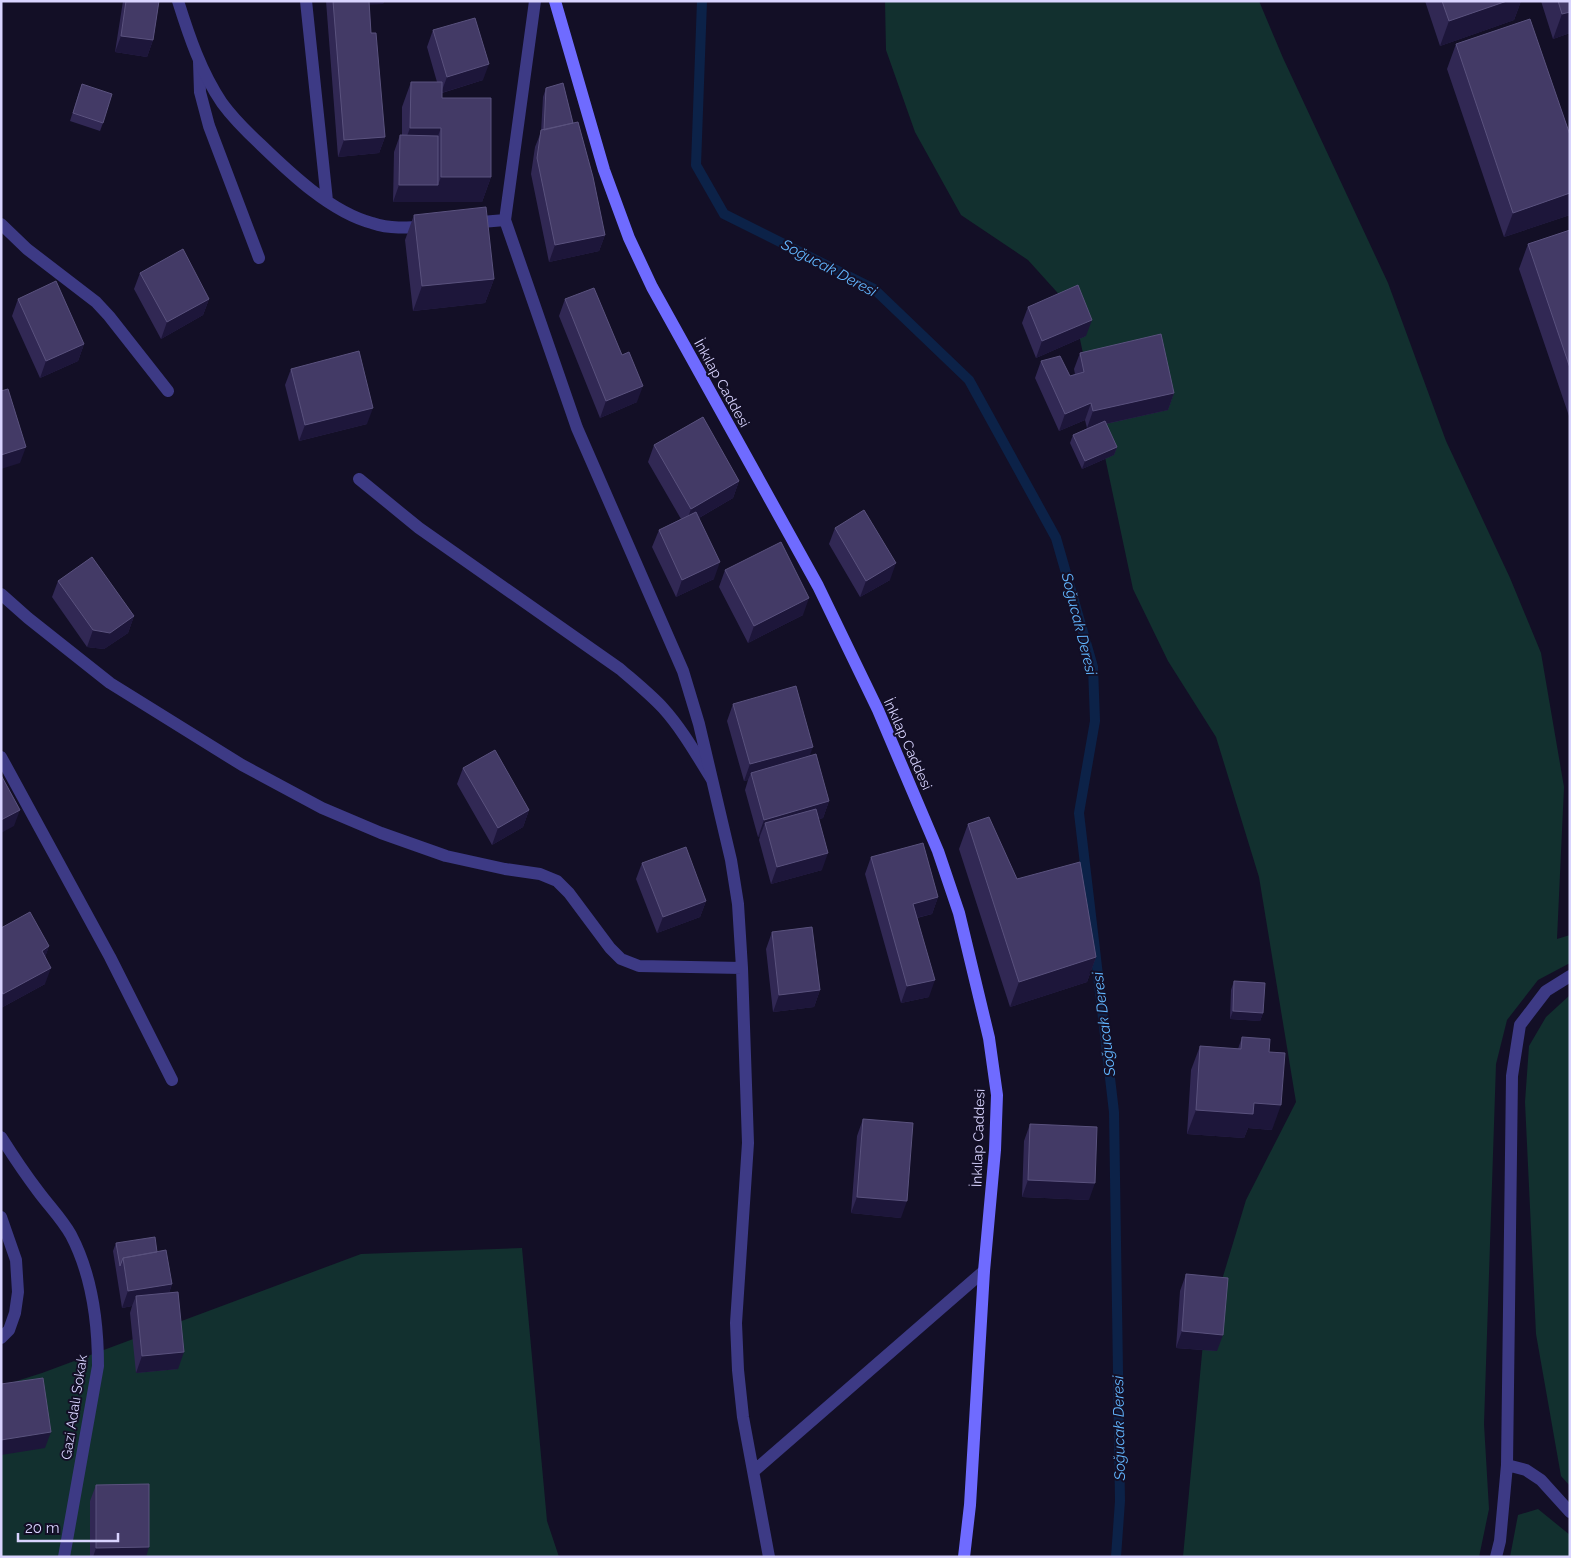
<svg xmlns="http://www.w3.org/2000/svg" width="1571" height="1558" font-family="Raleway,sans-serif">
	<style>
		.green { fill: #12302f }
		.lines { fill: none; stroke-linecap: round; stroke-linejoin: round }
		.stream { stroke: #0c2248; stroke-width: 10 }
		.lane { stroke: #3d3a85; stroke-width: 12 }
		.street { stroke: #3d3a85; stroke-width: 12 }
		.secondary { stroke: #6f6bff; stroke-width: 12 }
		.wall { fill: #312854 }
		.shaded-wall { fill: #1d163a }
		.building { fill: #433a66; stroke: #5a527e }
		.labels { text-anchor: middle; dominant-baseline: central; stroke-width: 4; stroke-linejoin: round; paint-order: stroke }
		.street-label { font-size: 14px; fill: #d9d4ff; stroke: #130f26 }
		.water-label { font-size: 15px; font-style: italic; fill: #62b6ff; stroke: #130f26 }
	</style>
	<rect width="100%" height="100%" fill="#130f26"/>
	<!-- green -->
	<path class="green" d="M885 1H1259L1283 58 1388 283 1446 441 1510 578 1541 653 1564 787 1557 939 1570 935V963L1538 980 1507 1020 1496 1064 1484 1424 1489 1509 1479 1557H1183L1203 1343 1246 1200 1296 1102 1259 877 1216 737 1168 661 1133 589 1074 311 1028 260 961 215 915 132 886 50Z
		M1570 995V1486L1561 1476 1536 1334 1525 1102 1529 1046 1546 1017Z
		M522 1248 547 1521 559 1557H1V1386L42 1373 361 1254Z
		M1538 1509 1570 1535V1557H1510L1518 1515Z"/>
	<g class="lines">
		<!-- stream -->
		<path class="stream" d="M702 1 696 165 724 214 874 289 969 380 1056 538 1093 667 1095 721 1079 813 1114 1112 1120 1501 1116 1557"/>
		<!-- lane -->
		<path class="lane" d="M199 61 200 92 209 126 259 258
			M359 479 419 528 620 669C635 682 650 694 663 708 682 729 696 754 711 778
			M1 1217 16 1260 18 1292 15 1313 9 1330 1 1338"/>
		<!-- street -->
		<path class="street" d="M178 1C189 36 201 72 222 103 233 118 247 132 261 145 291 174 331 212 372 223 390 229 407 228 425 226
			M306 1 327 201
			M535 1 505 220 577 428 683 671 699 724 731 860 738 904 742 968 748 1143 736 1323 738 1370 743 1417 769 1557
			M470 223 505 220
			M1 224 27 249 96 302 109 316 168 391
			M1 594 28 618 110 683 242 765 322 808 381 833 446 856 505 869 540 874 557 881 569 893 610 948 621 959 639 966 742 968
			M1 757 110 957 172 1080
			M1 1137C13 1156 25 1174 38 1191 49 1206 62 1219 71 1235 92 1275 98 1321 98 1366L64 1557
			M1507 1465 1526 1470 1541 1480 1570 1512
			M754 1471 984 1271
			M1496 1557 1500 1541 1507 1465 1512 1076 1520 1025 1546 991 1570 976"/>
		<!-- secondary -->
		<path class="secondary" d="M555 1 604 170 629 238 652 287 818 586 878 710 938 851 959 913 989 1038 997 1095 995 1150 984 1271 970 1505 964 1557"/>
	</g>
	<!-- wall -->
	<path class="wall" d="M123 1H159L153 40 147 57 115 52Z
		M326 1H384L383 4H369L371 33 385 137 379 153 338 157Z
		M1425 1H1521L1514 20 1440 46Z
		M1541 1H1570V33L1553 39Z
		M433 30 483 80 442 93V98L491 177 482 202H393L394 152 400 135H402V107L411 82H437L427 47Z
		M1456 44 1570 135V215L1504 237 1447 69Z
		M546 88 573 123 605 235 599 251 549 262 531 174 535 147 541 132 543 97Z
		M79 92 103 123 100 131 70 121Z
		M414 215 494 279 485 303 413 311 405 240Z
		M1570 230V419L1519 269 1528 244Z
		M140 273 209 299 203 315 161 339 134 289Z
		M18 299 84 344 78 361 40 378 12 316Z
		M565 299 637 402 600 418 559 316Z
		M1028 307 1086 336 1036 358 1022 323Z
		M1080 353 1174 393 1168 410 1106 424 1117 447 1114 455 1082 469 1070 443 1073 435 1090 427 1087 428 1085 420 1059 431 1035 378 1041 361 1070 376 1075 374 1074 369Z
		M291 369 367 424 299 441 285 385Z
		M654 445 739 481 733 498 699 518 714 579 676 597 652 547 659 530 681 519 648 462Z
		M835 528 890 580 860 597 829 544Z
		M725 570 803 615 748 643 719 587Z
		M58 581 134 616 128 633 104 649 87 647 52 597Z
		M733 704 810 756 829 801 823 818 819 819 822 870 771 884 759 840 760 836 758 837 745 790 748 780 744 781 727 721Z
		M463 768 529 810 523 827 492 845 457 784Z
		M968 824 1017 879 1096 957 1087 982 1010 1007 959 849Z
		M871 857 938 897 932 914 917 918 929 997 901 1003 865 874Z
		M642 863 706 901 700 917 657 933 636 879Z
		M1 928 49 946 45 957V984L1 1008Z
		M772 932 820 990 814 1007 773 1012 766 949Z
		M1234 981 1263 1013 1260 1021 1230 1019 1231 990Z
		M1242 1037 1269 1052 1272 1130 1248 1128 1244 1138 1187 1134 1191 1070 1200 1046 1238 1049Z
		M863 1119 901 1218 851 1213 857 1136Z
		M1030 1124 1089 1200 1022 1197 1024 1141Z
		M116 1243 157 1252 172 1284 169 1293 178 1369 136 1373 130 1313 132 1306 122 1308 113 1251Z
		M1186 1274 1217 1351 1176 1348 1180 1291Z
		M96 1485 146 1557H90V1501Z"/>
	<!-- shaded-wall -->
	<path class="shaded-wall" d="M363 1H384L383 4 362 5Z
		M1507 1H1521L1514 20 1440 46 1449 21Z
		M1570 12V33L1553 39 1562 14Z
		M121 36 153 40 147 57 115 52Z
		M489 64 483 80 441 93 447 77Z
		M410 128H441L432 152H401Z
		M385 137 379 153 338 157 344 140Z
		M441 177H491L482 202H393L399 185H438Z
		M1570 193V215L1504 237 1513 213Z
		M605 235 599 251 549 262 555 245Z
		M494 279 485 303 413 311 422 286Z
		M209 299 203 315 161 339 167 322Z
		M1092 320 1086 336 1036 358 1042 341Z
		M84 344 78 361 40 378 46 361Z
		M643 386 637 402 600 418 606 401Z
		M1174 393 1168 410 1087 428 1093 411Z
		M1091 403 1085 420 1059 431 1065 414Z
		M373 408 367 424 299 441 305 425Z
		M26 447 20 463 1 469V455Z
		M1117 447 1114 455 1082 469 1085 461Z
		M739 481 733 498 685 526 691 509Z
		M720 562 714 579 676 597 682 580Z
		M896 563 890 580 860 597 866 581Z
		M809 598 803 615 748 643 754 626Z
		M134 616 128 633 104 649 87 647 93 630Z
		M813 747 807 763 751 773 748 780 744 781 750 764Z
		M829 801 823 818 768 834 765 823 760 836 758 837 764 820Z
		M20 810 14 826 1 833V820Z
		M529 810 523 827 492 845 498 828Z
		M828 853 822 870 771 884 777 867Z
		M938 897 932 914 907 920 913 904Z
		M706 901 700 917 657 933 663 917Z
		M49 946 43 963 42 951Z
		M1096 957 1087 982 1010 1007 1019 982Z
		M51 968 45 984 1 1008V1000L3 994Z
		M935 980 929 997 901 1003 907 986Z
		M820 990 814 1007 773 1012 779 995Z
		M1233 1011 1263 1013 1260 1021 1230 1019Z
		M1254 1103 1281 1105 1272 1130 1248 1128 1244 1138 1187 1134 1196 1110Z
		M1028 1180 1095 1183 1089 1200 1022 1197Z
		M857 1197 907 1201 901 1218 851 1213Z
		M172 1284 166 1301 136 1296 132 1306 122 1308 128 1291Z
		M1182 1331 1223 1335 1217 1351 1176 1348Z
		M184 1352 178 1369 136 1373 142 1356Z
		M51 1432 45 1448 1 1455V1440Z
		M149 1547 146 1557H93L96 1548Z"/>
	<!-- building -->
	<path class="building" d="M126 1H159L153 40 121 36Z
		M333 1H369L371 33H376L385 137 344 140Z
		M1442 1H1507L1449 21Z
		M1558 1H1570V12L1562 14Z
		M475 18 489 64 447 77 433 30Z
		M1530 19 1570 135V193L1513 213 1456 44Z
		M411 82H442V98H491V177H441V128H410Z
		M563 83 573 123 544 130 546 88Z
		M82 84 112 94 103 123 73 113Z
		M578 122 593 177 605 235 555 245 537 158 541 130Z
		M400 135 438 136V185H399Z
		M486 207 494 279 422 286 414 215Z
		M1570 230V368L1528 244Z
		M183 249 209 299 167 322 140 273Z
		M56 281 84 344 46 361 18 299Z
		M1078 285 1092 320 1042 341 1028 307Z
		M594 288 622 355 629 352 643 386 606 401 565 299Z
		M1161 334 1174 393 1093 411 1091 403 1065 414 1041 361 1060 356 1070 376 1084 372 1080 353Z
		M359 351 373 408 305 425 291 369Z
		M8 389 26 447 1 455V391Z
		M703 417 739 481 691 509 654 445Z
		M1105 421 1117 447 1085 461 1073 435Z
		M864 510 896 563 866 581 835 528Z
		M696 512 720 562 682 580 659 530Z
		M781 542 809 598 754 626 725 570Z
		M92 557 134 616 110 633 93 630 58 581Z
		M796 686 813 747 750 764 733 704Z
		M495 750 529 810 498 828 463 768Z
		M816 754 829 801 764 820 751 773Z
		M1 775 20 810 1 820Z
		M816 809 828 853 777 867 765 823Z
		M989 817 1017 879 1080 862 1096 957 1019 982 968 824Z
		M923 843 938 897 913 904 935 980 907 986 871 857Z
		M686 847 706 901 663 917 642 863Z
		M30 912 49 946 42 951 51 968 3 994 1 990V928Z
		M812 927 820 990 779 995 772 932Z
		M1234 981 1265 983 1263 1013 1233 1011Z
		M1242 1037 1270 1039 1269 1052 1285 1053 1281 1105 1254 1103 1253 1114 1196 1110 1200 1046 1241 1049Z
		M863 1119 913 1123 907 1201 857 1197Z
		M1030 1124 1097 1127 1095 1183 1028 1180Z
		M155 1237 157 1252 123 1258 120 1266 116 1243Z
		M166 1250 172 1284 128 1291 123 1258Z
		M1186 1274 1228 1278 1223 1335 1182 1331Z
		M178 1292 184 1352 142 1356 136 1296Z
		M43 1378 51 1432 1 1440V1384Z
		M149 1484V1547L96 1548V1485Z"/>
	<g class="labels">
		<!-- street labels -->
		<g class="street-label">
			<text transform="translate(722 383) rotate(61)">İnkılap Caddesi</text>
			<text transform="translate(908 744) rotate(66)">İnkılap Caddesi</text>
			<text transform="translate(978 1138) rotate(-88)">İnkılap Caddesi</text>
			<text transform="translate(74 1407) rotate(-81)">Gazi Adalı Sokak</text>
		</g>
		<!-- water labels -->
		<g class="water-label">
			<text transform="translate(829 268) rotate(28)">Soğucak Deresi</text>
			<text transform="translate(1079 624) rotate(76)">Soğucak Deresi</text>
			<text transform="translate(1104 1024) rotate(-97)">Soğucak Deresi</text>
			<text transform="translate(1119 1428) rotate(-91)">Soğucak Deresi</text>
		</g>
	</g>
	<!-- border -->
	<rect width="1571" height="1558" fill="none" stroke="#d9d4ff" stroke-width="5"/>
	<!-- scale -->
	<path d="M18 1533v8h100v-8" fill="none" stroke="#d9d4ff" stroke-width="2.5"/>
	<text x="25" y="1533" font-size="15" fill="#d9d4ff" stroke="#130f26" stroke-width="4" paint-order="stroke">20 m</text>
</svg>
